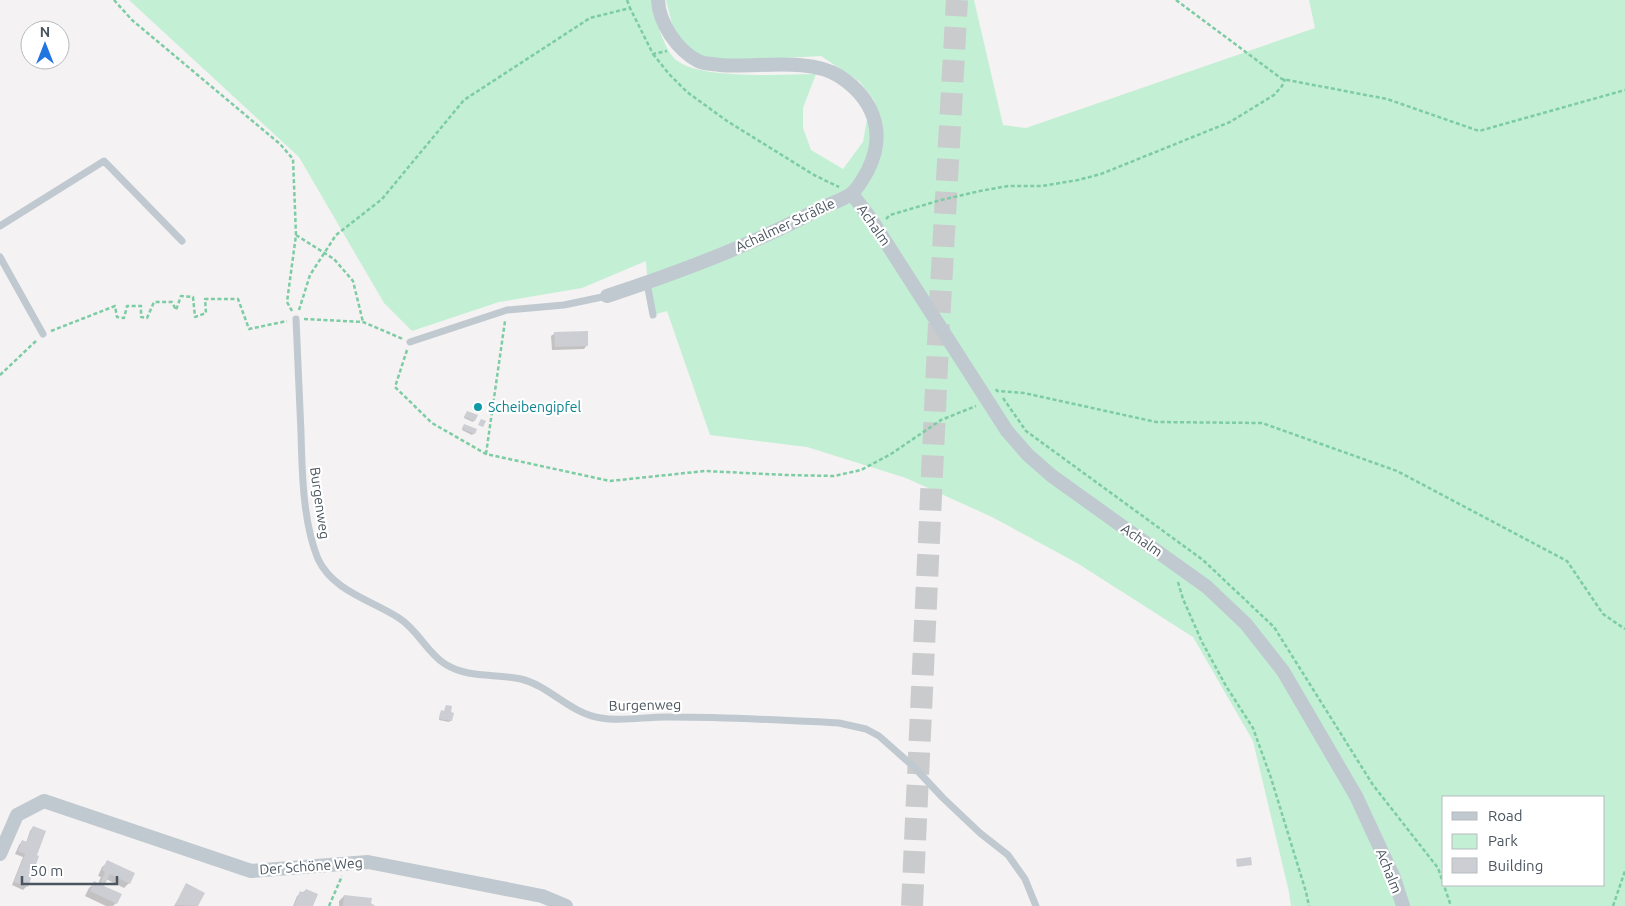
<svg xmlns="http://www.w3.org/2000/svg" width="1625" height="906" font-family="Ubuntu,sans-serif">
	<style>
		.green { fill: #c3efd4; fill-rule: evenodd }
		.shadow { fill: #0003 }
		.building { fill: #ccced4 }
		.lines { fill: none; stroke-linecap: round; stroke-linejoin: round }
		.primary-tunnel { stroke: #cacbcd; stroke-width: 22; stroke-dasharray: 22 11; stroke-linecap: butt }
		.path { stroke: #7ccca4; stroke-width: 2.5; stroke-dasharray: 4 2.5; stroke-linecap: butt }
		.service { stroke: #c0c9d0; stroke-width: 7 }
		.minor { stroke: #c0c9d0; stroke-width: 14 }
		.culture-dot { fill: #0f9aa8; stroke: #fff; stroke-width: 2 }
		.labels { text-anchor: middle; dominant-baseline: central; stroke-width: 4.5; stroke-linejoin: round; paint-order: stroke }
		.street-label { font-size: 14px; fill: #4a555f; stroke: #fff }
		.culture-label { font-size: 14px; fill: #0d838f; stroke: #fff; text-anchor: start }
	</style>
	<rect width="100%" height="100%" fill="#f4f2f2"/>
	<!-- green -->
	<path class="green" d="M129 0H651C654 15 663 45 673 57 693 81 785 74 816 74L803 108V128L811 150 843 169 863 142 867 119 880 118 874 100 860 82 821 56 727 61 701 59 684 46 673 28 666 0H974L1003 125 1026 128 1315 28 1309 0H1625V906H1291L1289 892 1253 741 1193 637 1077 563 992 517 906 478 807 447 710 435 667 311 650 316 646 261 582 288 499 302 412 331 384 303 299 157ZM1444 797H1604V885H1444Z"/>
	<!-- shadow -->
	<path class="shadow" d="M555 333 587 345 584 349 552 350 551 336Z
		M466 413 476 416 473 422 464 418Z
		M463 426 475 430 474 433 472 435 462 430Z
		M446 707 451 720 449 722 439 720 440 713 444 712Z
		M33 827 27 886 23 890 12 885 23 857 15 854 19 845 22 841 26 843 30 831Z
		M108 862 129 883 124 888 106 879 103 886 116 903 113 906H106L85 896 89 888 95 883 98 884 101 877 98 876 102 867Z
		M187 885 203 893 197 906H174Z
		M306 890 312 906H293L297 896Z
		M344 896 370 903 373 906H339V901Z"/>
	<!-- building -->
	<path class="building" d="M588 331V346L555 347 554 332Z
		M467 411 478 415 475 421 464 417Z
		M481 419 486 421 483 427 478 425Z
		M464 424 477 429 475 434 462 429Z
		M446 705 452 706 451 712 454 713 452 721 439 719 441 710 444 711Z
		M33 826 46 831 37 855 39 856 28 887 14 882 25 854 18 851 22 840 27 842Z
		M1251 857 1252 865 1237 867 1236 859Z
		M107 860 135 873 130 884 110 874 104 886 122 894 117 904 90 891 94 881 100 884 105 872 102 870Z
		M186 883 205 893 198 906 175 905Z
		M306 889 318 894 313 906H294L300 891 304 893Z
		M344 895 372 898 371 903 375 906H343Z"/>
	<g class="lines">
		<!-- primary-tunnel -->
		<path class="primary-tunnel" d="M912 906 939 323 957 0"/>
		<!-- path -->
		<path class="path" d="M114 0 132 20 280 144 293 159 296 235 287 302 292 311
			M627 0 630 8
			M1176 0 1282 79 1387 99 1479 131 1625 90
			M653 54 669 74 687 92 727 121 814 175 839 187
			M886 219 890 215 941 200 980 191 1008 186H1042L1078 180 1101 174 1230 122 1274 95 1282 86 1285 79
			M296 235 334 259 353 281 363 322
			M299 310 310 275 336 235 382 199 464 100 590 18 630 8 653 54 667 51
			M304 319 363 322 403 339
			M51 331 115 306 117 317 124 318 127 306H141V317L147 318 154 302H172L176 310 181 296 193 297 195 317 206 313 205 299H238L249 329 287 321
			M407 350 395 387 432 423 486 454 610 481 705 471 786 475 834 476 861 470 891 454 941 420 976 406
			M0 375 37 340
			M996 389 997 391 1024 393 1156 422 1262 423 1397 471 1567 561 1603 614 1625 629
			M1003 398 1026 431 1203 560 1274 627 1373 785 1438 868 1451 906
			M486 454 505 321
			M1178 582 1183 599 1202 642 1226 686 1253 728 1271 778 1306 892 1309 906
			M329 906 342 876
			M1613 906 1625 871"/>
		<!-- service -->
		<path class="service" d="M0 226 104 161 182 241
			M0 257 43 334
			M647 283 653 315
			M296 319C298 357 299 395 301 433 302 472 303 523 318 559 333 591 371 600 399 618 418 630 427 653 445 664 469 679 495 673 521 679 550 686 569 713 601 718 624 722 648 716 671 717 727 717 783 720 839 723L866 729 879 736 914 767 943 798 980 833 1008 855 1025 879 1036 906
			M410 342 507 310 564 305 607 296"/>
		<!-- minor -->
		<path class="minor" d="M852 194 871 219 1007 431 1028 455 1052 476 1207 587 1246 624 1283 671 1356 796 1394 878 1403 906
			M607 296C677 273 748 247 813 212 824 206 841 201 851 194 858 189 864 177 868 170 887 132 873 98 839 76 809 57 755 68 720 65 713 64 704 64 698 61 677 50 659 23 658 0
			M0 854 17 815 44 801 251 871 368 862 542 896 566 906"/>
	</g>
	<!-- markers -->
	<circle class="culture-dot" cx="478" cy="407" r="5"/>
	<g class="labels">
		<!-- street labels -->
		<g class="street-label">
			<text transform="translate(785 225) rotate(-25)">Achalmer Sträßle</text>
			<text transform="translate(874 225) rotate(55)">Achalm</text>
			<text transform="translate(320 503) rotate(82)">Burgenweg</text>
			<text transform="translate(1142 540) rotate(35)">Achalm</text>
			<text transform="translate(645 705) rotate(-1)">Burgenweg</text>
			<text transform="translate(311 866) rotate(-4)">Der Schöne Weg</text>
			<text transform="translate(1389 871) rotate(68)">Achalm</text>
		</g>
		<!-- culture labels -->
		<g class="culture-label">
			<text x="488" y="407">Scheibengipfel</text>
		</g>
	</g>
	<!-- legend -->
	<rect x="1442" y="796" width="162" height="90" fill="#ffffff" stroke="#b7bbbf"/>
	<rect x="1452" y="812" width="25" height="8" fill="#c0c9d0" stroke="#b7bbbf"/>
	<text x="1488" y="821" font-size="15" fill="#4a555f">Road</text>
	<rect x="1452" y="834" width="25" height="15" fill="#c3efd4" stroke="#b7bbbf"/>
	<text x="1488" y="846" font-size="15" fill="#4a555f">Park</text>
	<rect x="1452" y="858" width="25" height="15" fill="#ccced4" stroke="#b7bbbf"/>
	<text x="1488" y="871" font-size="15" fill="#4a555f">Building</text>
	<!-- north arrow -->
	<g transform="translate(45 45)"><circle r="24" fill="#ffffff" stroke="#b7bbbf"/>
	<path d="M0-4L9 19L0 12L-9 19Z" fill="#2075e0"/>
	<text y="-8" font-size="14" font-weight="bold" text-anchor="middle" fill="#4a555f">N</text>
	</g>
	<!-- scale -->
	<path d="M22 876v8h95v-8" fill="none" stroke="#4a555f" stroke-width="2.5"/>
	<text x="30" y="876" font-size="15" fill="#4a555f" stroke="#ffffff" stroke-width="4" paint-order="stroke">50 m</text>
</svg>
